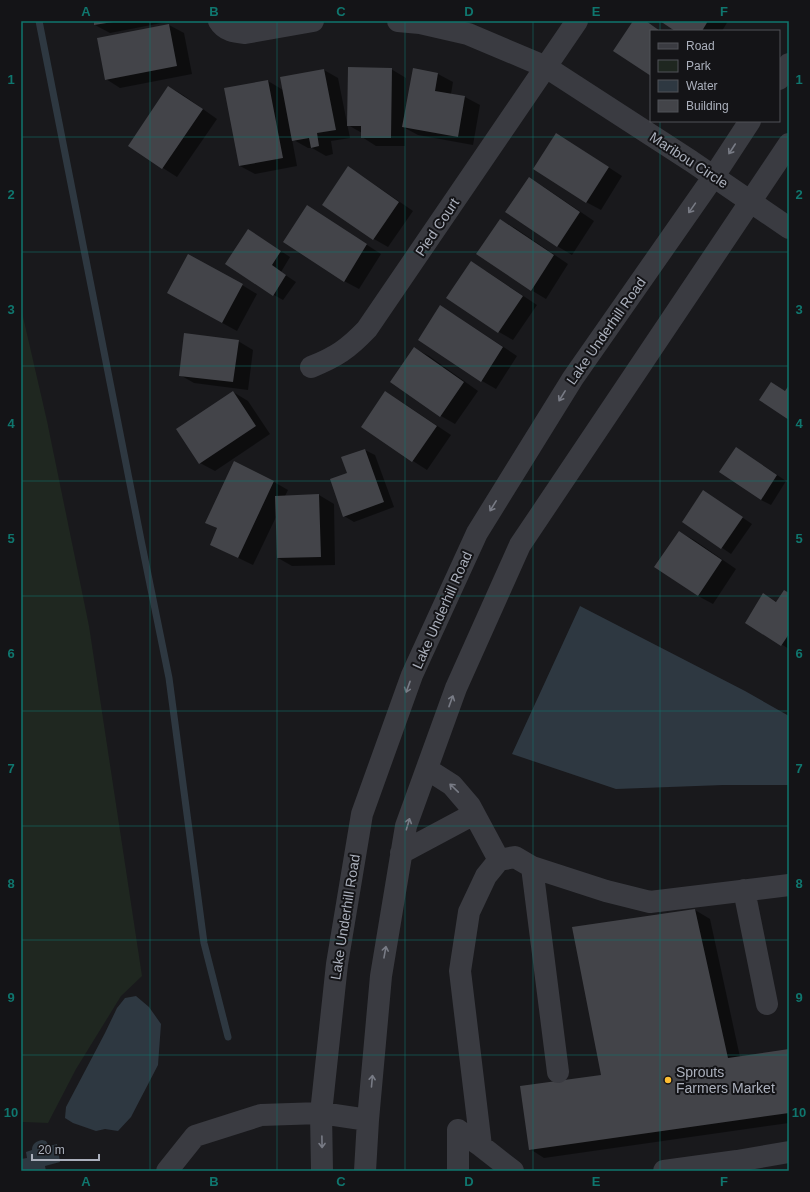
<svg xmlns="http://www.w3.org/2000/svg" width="810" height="1192" font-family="Helvetica,sans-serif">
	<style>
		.green { fill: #1f2720 }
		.water { fill: #2e3841 }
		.shadow { fill: #0007 }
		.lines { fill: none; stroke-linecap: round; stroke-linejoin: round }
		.stream { stroke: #2e3841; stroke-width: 7 }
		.building { fill: #434449 }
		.minor { stroke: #3a3b41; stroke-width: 22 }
		.oneway { stroke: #787b85 }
		.grid { fill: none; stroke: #0f766e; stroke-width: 1; stroke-opacity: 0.55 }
		.poi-dot { fill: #fdbc31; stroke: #141417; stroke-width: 1.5 }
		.labels { text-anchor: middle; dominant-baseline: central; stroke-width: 4; stroke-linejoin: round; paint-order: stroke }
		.street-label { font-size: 14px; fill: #abb0bc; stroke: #141417 }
		.poi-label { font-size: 14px; fill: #abb0bc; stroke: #141417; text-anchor: start }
		.neatline { fill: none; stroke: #0f766e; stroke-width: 1.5 }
		.grid-label { font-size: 13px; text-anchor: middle; font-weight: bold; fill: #0f766e }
	</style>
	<rect width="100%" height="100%" fill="#19191c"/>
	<!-- green -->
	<path class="green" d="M21 308 47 421 89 626 142 976 121 996 76 1069 48 1123 23 1122 21 1124Z"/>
	<!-- water -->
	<path class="water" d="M580 606 745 691 789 716V785H723L616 789 512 754Z
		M136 996 149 1007 161 1024 158 1065 131 1117 118 1131 105 1129 96 1131 73 1123 65 1118 66 1107 105 1033 117 1008 125 998Z
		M42 1140 46 1141 49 1146 57 1144 60 1162 45 1166 46 1171H21V1159L27 1158 26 1152 32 1150C32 1144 36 1141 42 1140Z"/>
	<!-- shadow -->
	<path class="shadow" d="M95 21H172L110 33 95 25Z
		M662 21H728L722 31H677Z
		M169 25 184 33 192 74 120 88 106 79Z
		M391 69 406 78V109L414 70 438 74 453 82 451 94 465 97 480 105 473 145 418 135 405 128V146H376L362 137V133L348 125Z
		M324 70 338 78 350 138 331 141 333 154 326 156 312 148H308L292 139 297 166 255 174 240 166 225 89 268 81 283 90Z
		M169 87 183 95 217 119 177 177 163 168 129 145Z
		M571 143 622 176 601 210 586 202Z
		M348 168 362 176 413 211 388 247 374 239 323 204Z
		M529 178 544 187 594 221 572 255 557 246Z
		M321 215 381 254 359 289 344 281Z
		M500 220 515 228 568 264 546 299 531 290Z
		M249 230 290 257 281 272 296 282 283 300 274 295Z
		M486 271 537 305 513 340 499 332 448 298Z
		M242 285 257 294 237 331 182 301Z
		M455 315 517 356 496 389 482 381Z
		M238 341 253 350 248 390 194 383 180 375Z
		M414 348 429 356 478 391 455 424 441 416Z
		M233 392 248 401 270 434 215 471 200 463Z
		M386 392 400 401 451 435 427 470 413 461 362 427Z
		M365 450 375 455 394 507 354 522 344 516 348 474 342 458Z
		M746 454 786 481 771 505 761 500Z
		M234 463 274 482 288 490 285 496 319 495 334 504 335 565 292 566 278 558 277 515 253 565 226 552 211 544 218 529 206 522Z
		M703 491 752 524 731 554 683 521Z
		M679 532 694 540 736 569 713 604 698 596 656 567Z
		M763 594 777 602 789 594V649L746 622Z
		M695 910 710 919 740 1057 789 1050V1123L544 1158 530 1149 602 1076Z"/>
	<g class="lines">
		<!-- stream -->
		<path class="stream" d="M39 21 141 540 169 678 204 943 228 1037"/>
	</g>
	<!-- building -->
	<path class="building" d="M94 21H113V22L94 25Z
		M633 21H646L660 31H651V76L613 51Z
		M660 21H708L702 31H675Z
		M169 24 177 66 105 80 97 38Z
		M348 67 392 68 391 138H361V126H347Z
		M413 68 438 73 435 91 465 96 458 137 402 127Z
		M324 69 336 130 317 133 319 146 311 148 309 138 292 141 280 77Z
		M268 80 283 158 239 166 224 88Z
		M168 86 203 109 162 169 128 146Z
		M556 133 609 167 586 203 533 169Z
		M348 166 399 202 373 240 322 205Z
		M529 177 580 212 557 247 505 212Z
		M307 205 367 244 344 282 283 242Z
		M500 219 554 255 531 291 476 254Z
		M248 229 281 251 272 265 286 275 273 296 225 264Z
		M188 254 243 284 222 323 167 293Z
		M471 261 523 296 498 333 446 298Z
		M440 305 503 347 481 382 418 340Z
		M184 333 239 340 233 382 179 376Z
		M414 347 464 382 440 417 390 382Z
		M771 382 785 391 789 385V420L759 400Z
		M233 391 256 426 199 464 176 429Z
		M385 391 437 426 412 462 361 427Z
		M736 447 777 475 761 500 719 472Z
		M365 449 384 502 343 517 330 479 347 473 341 457Z
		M234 461 274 481 238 558 210 545 217 528 205 523Z
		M703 490 743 517 721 549 682 522Z
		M319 494 321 557 277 558 275 496Z
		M679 531 722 560 698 596 654 567Z
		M784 590 789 593V634L781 646 745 623 763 593 776 602Z
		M695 909 728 1058 789 1049V1113L529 1150 520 1086 601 1075 572 927Z"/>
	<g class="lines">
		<!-- minor -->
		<path class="minor" d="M219 21C225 31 235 32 245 33L313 21
			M398 21 420 23 468 34 546 67 691 161 789 228
			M779 79 789 64
			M311 367C336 357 348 349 367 329L577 21
			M427 769 452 785 470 806 499 860
			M401 853 474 814
			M532 867 558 1072
			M744 890 767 1004
			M458 1130 481 1146 513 1171
			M458 1130V1171
			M481 1146 460 971 469 912 486 876 499 860 515 857 532 867 606 891 650 902 789 885
			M167 1171 195 1136 261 1115 321 1113 368 1120
			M322 1171 321 1113 337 964 362 814 412 675 477 533 573 378 714 176 750 121
			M365 1171 368 1120 381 976 406 826 456 688 520 545 789 144
			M664 1171 737 1161 789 1152"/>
	</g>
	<!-- one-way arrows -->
	<defs><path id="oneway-shaft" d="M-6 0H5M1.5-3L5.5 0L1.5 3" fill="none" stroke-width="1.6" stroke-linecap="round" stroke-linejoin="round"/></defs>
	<g class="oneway">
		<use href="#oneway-shaft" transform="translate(732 149) rotate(123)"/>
		<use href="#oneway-shaft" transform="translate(692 208) rotate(125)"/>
		<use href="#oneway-shaft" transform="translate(562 396) rotate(122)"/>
		<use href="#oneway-shaft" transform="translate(493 506) rotate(122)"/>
		<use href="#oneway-shaft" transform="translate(408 687) rotate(110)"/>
		<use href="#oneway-shaft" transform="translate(451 701) rotate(-70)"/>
		<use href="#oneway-shaft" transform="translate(454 788) rotate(-136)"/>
		<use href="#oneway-shaft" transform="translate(408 824) rotate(-73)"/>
		<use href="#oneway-shaft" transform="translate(385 952) rotate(-80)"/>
		<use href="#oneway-shaft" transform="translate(372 1081) rotate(-85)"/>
		<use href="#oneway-shaft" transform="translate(322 1142) rotate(89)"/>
	</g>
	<!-- grid -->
	<path class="grid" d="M150 21V1171M277 21V1171M405 21V1171M533 21V1171M660 21V31M660 121V1171M21 137H789M21 252H789M21 366H789M21 481H789M21 596H789M21 711H789M21 826H789M21 940H789M21 1055H789"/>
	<!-- markers -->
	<circle class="poi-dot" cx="668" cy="1080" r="4"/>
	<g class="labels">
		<!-- street labels -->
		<g class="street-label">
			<text transform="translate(689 160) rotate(33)">Maribou Circle</text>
			<text transform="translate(437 227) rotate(-56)">Pied Court</text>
			<text transform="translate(606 331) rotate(-55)">Lake Underhill Road</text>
			<text transform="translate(442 610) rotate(-66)">Lake Underhill Road</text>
			<text transform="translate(345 917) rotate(-81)">Lake Underhill Road</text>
		</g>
		<!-- poi labels -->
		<g class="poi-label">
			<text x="676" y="1072">Sprouts<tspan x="676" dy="16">Farmers Market</tspan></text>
		</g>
	</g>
	<!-- border -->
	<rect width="810" height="1192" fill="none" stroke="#141417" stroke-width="44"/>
	<!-- legend -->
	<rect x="650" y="30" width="130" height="92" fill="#141417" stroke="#505259"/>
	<rect x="658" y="43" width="20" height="6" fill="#3a3b41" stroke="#505259"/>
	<text x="686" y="50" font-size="12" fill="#abb0bc">Road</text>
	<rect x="658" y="60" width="20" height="12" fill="#1f2720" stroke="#505259"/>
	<text x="686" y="70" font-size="12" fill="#abb0bc">Park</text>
	<rect x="658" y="80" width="20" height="12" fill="#2e3841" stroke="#505259"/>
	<text x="686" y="90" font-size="12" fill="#abb0bc">Water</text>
	<rect x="658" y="100" width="20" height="12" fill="#434449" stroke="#505259"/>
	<text x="686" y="110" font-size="12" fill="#abb0bc">Building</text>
	<!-- scale -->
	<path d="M32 1154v6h67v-6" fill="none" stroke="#abb0bc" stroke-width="2"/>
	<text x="38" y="1154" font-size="12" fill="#abb0bc" stroke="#141417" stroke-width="3" paint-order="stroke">20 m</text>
	<rect x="22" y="22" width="766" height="1148" class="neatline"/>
	<g class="grid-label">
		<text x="86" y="16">A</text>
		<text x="214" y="16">B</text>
		<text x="341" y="16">C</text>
		<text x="469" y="16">D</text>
		<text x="596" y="16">E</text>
		<text x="724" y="16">F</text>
		<text x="11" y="84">1</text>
		<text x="799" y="84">1</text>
		<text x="11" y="199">2</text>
		<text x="799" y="199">2</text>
		<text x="11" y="314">3</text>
		<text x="799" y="314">3</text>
		<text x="11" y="428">4</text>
		<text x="799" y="428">4</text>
		<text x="11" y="543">5</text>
		<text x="799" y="543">5</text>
		<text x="11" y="658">6</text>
		<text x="799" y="658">6</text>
		<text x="11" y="773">7</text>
		<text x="799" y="773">7</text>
		<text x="11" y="888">8</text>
		<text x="799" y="888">8</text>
		<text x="11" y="1002">9</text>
		<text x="799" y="1002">9</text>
		<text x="11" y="1117">10</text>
		<text x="799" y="1117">10</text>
		<text x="86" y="1186">A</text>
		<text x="214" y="1186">B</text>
		<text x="341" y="1186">C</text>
		<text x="469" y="1186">D</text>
		<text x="596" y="1186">E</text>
		<text x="724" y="1186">F</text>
	</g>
</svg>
